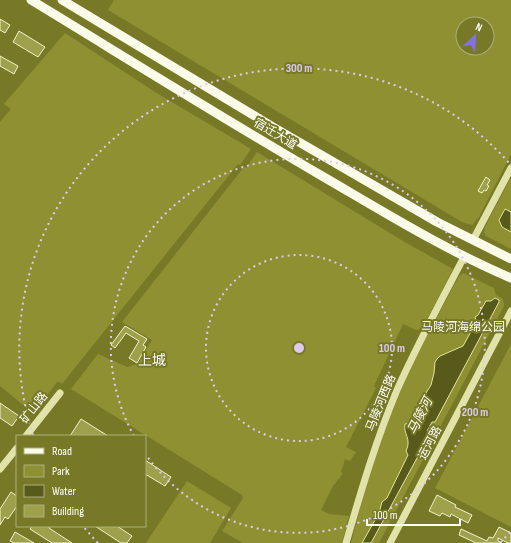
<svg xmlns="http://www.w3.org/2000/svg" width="511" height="543" font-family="'Sofia Sans Condensed','Noto Sans SC',sans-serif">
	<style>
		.green { fill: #8f9032; fill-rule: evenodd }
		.water { fill: #585a1b; stroke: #e3e39e }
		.building { fill: #9fa04b; stroke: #f2f3cc }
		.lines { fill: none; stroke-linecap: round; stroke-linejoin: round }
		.minor { stroke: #e2e3aa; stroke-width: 7 }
		.major { stroke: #fafce9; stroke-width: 9 }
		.ring { fill: none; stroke: #decaef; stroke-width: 2; stroke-dasharray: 2 4 }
		.labels { text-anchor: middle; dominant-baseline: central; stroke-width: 4; stroke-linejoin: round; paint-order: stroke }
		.street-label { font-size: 12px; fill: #fff; stroke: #777927 }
		.park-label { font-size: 12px; fill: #fcfdf5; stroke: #777927 }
		.water-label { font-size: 13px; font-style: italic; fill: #fdfdf8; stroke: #777927 }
		.quarter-label { font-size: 14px; fill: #fff; stroke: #777927 }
		.centre { fill: #decaef; stroke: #777927; stroke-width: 2 }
		.ring-label { font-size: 12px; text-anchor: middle; font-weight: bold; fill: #decaef; stroke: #777927; stroke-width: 4; stroke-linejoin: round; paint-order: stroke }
	</style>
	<rect width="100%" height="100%" fill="#777927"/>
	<!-- green -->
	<path class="green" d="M114 0H511V154L479 217 472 225 462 222 108 10ZM463 24H487V48H463Z
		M65 33 155 92 251 149 240 165 238 164 62 384 58 381 33 413 0 386V122L11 109 4 104Z
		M257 152 403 241 453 269 422 329 416 330 403 324 374 386 376 388 346 447 356 452 350 461 345 459 341 472 343 473 339 479H338L335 484H334L321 510 329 514 349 516 342 543H243L222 531 243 498 242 495 71 389 98 354 127 367 138 364 152 340 122 322 244 167 246 168Z
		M511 177V249L486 236 484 232 485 227Z
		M463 273 494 288 496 295 503 299 504 306 379 543H351C359 512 367 480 377 449 398 388 429 332 459 276Z
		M511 344V527L435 488Z
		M187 481 231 508 210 543H146Z"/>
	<!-- water -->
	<path class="water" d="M505 209 511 212V232L502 227 499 220Z
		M495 298 499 300V302L435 422H432L427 431 430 434 371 543H362L379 513 382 502 387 498 408 455 406 451C412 439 403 434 405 424L412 423 422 410 426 393 431 385 434 373 435 362 437 359 440 356 463 346 473 328V322L476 321 475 317 478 315 486 301H491Z"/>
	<!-- building -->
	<path class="building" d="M0 19 10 25 5 33 0 30Z
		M19 31 45 47 38 57 13 42Z
		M0 56 18 66 14 74 0 66Z
		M486 177 490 180 487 185 489 186 486 191 484 190 482 193 478 191Z
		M125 326 147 339 143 345 146 347 137 363 129 358 139 341 126 333 115 348 111 345Z
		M0 403 19 416 12 426 0 418Z
		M81 419 108 436H70Z
		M145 460 171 477 165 486 145 474Z
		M11 492 17 496V506L8 519 5 517 0 525V509Z
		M437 495 456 505 455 507 472 515 468 523 451 514 450 517 442 513 440 516 429 511Z
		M32 526H50L49 528 72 543H52L30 529Z
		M95 526H117L132 536 127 543H121Z
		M499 527 511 533V543H508L498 538V541L502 543H476L459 535 461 529 487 541 489 537 493 538Z
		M15 532 34 543H14L10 541Z"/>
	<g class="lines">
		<!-- minor -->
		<path class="minor" d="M473 240 511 168
			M26 436 60 393
			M0 469 17 448
			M346 543C361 491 376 440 397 390 417 345 441 301 464 257
			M390 543 511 311"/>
		<!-- major -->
		<path class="major" d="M31 0C128 59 224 119 322 176 384 212 445 250 511 278
			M62 0 273 127 437 222 511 259"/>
	</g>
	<!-- distance rings -->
	<g class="ring">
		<circle cx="299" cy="348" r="93"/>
		<path d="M134 436A187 187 0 1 1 146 455"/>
		<path d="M510 532A280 280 0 0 1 500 543M98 543A280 280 0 0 1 83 526M33 435A280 280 0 0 1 510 164"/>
	</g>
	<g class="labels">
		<!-- street labels -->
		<g class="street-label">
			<text transform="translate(275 134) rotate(31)">宿迁大道</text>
			<text transform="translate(381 403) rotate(-68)">马陵河西路</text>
			<text transform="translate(34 408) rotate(-52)">矿山路</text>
			<text transform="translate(430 443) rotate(-62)">运河路</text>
		</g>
		<!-- park labels -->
		<g class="park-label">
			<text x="463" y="327">马陵河海绵公园</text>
		</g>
		<!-- water labels -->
		<g class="water-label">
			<text transform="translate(420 416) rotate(-63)">马陵河</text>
		</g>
		<!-- quarter labels -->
		<g class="quarter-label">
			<text x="152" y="360">上城</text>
		</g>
	</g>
	<circle cx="299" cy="348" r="6" class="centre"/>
	<g class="ring-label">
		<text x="299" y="72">300 m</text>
		<text x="392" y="352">100 m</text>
		<text x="475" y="416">200 m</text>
	</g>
	<!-- legend -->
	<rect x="16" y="435" width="130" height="92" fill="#777927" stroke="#adaf7d"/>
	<rect x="24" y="448" width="20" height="6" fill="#fafce9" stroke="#adaf7d"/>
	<text x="52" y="455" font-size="12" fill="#ffffff">Road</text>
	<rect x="24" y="465" width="20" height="12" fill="#8f9032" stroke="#adaf7d"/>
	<text x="52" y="475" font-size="12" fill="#ffffff">Park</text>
	<rect x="24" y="485" width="20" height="12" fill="#585a1b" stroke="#adaf7d"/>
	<text x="52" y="495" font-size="12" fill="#ffffff">Water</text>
	<rect x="24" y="505" width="20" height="12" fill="#9fa04b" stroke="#adaf7d"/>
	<text x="52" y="515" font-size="12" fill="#ffffff">Building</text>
	<!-- north arrow -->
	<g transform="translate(475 36) rotate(25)"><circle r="19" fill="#777927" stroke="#adaf7d"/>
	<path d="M0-3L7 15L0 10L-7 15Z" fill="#8570eb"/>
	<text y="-6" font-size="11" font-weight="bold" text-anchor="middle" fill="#ffffff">N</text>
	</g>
	<!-- scale -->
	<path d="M367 519v6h93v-6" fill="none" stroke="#ffffff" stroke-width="2"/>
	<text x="373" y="519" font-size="12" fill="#ffffff" stroke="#777927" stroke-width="3" paint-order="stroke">100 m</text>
</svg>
